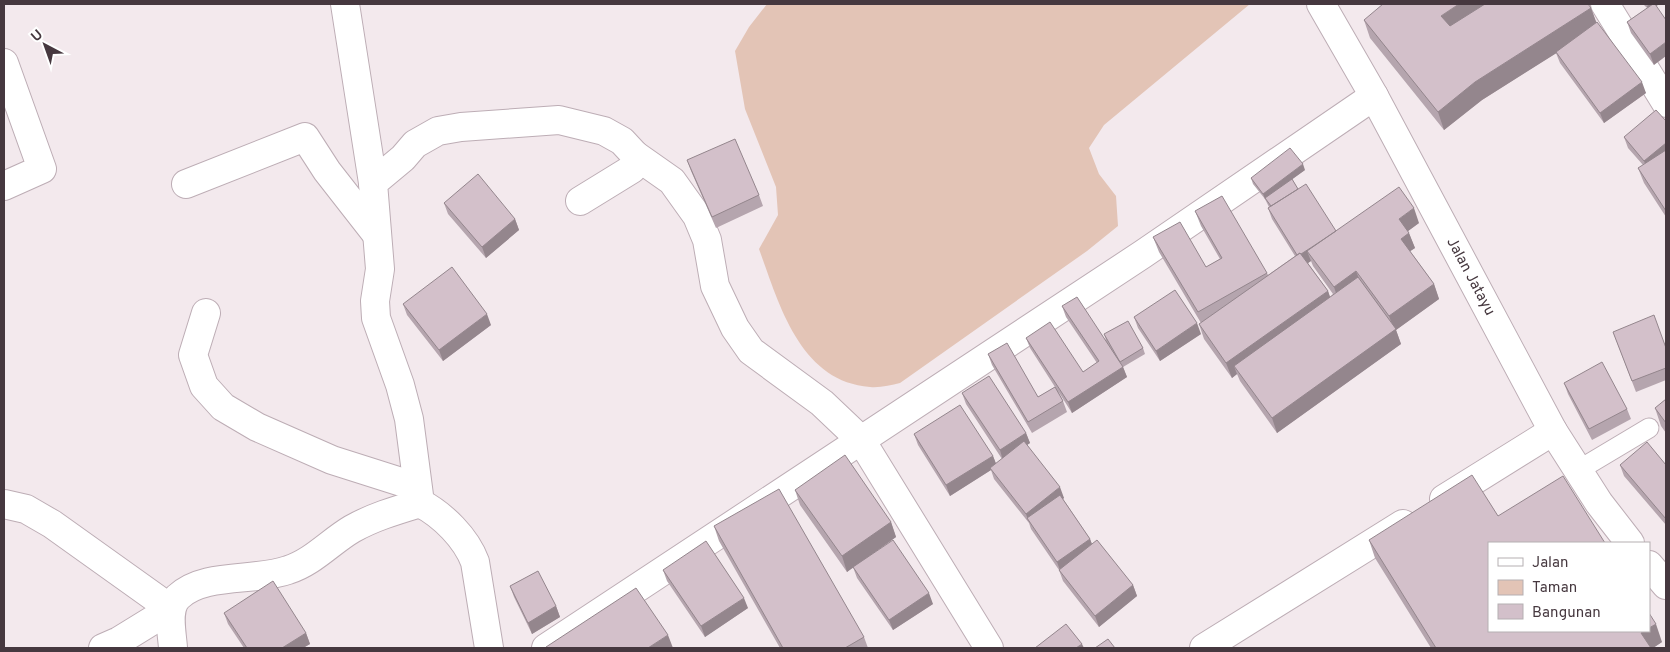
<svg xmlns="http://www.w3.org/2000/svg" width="1670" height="652" font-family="Overpass,sans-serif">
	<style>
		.green { fill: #e3c4b6 }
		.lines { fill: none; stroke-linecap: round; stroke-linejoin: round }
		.lane-casing { stroke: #bdadb5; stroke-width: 21 }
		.street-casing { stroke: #bdadb5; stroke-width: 30 }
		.lane { stroke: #fff; stroke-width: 19 }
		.street { stroke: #fff; stroke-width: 28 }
		.wall { fill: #b5a5ae; fill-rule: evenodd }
		.shaded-wall { fill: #94868d }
		.building { fill: #d3c0ca; stroke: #94868d }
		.labels { text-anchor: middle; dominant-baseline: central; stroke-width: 5; stroke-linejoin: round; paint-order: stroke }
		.street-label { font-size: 15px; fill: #46383f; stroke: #fff }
	</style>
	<rect width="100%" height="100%" fill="#f3e9ed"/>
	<!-- green -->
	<path class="green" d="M767 4H1250L1104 125 1089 148 1099 174 1116 196 1118 226 1087 251 900 383C891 385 880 388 870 387 800 382 779 304 759 249L778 215 776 187 745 109 735 51 749 27Z"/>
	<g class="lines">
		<!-- lane casing -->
		<g class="lane-casing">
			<path id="lane" d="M1577 471 1649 428"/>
		</g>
		<!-- street casing -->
		<g class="street-casing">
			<g id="street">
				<path d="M345 4 373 183"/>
				<path id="s1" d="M1321 4 1374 96 1553 431 1599 503 1630 543"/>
				<path d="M1605 4 1666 103"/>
				<path d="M4 63 42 169 4 186"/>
				<path d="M635 155 672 181 697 216 707 240 715 286 735 328 751 351 822 403 861 440 989 648"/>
				<path d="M186 184 305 137 327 171 377 235"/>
				<path d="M206 313 193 355 204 386 223 407 257 427 332 460 417 487"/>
				<path d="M1444 499 1553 431"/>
				<path d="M4 504 26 509 52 524 171 609 119 641 103 648"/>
				<path d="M1649 565 1666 585"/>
				<path d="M173 648C172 632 166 609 178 597 204 572 255 582 288 570 313 562 330 542 352 529 373 517 397 510 420 503"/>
				<path d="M489 648 475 562C466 538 443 515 420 503L409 419 400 385 376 318 375 301 380 269 373 183 403 158 415 144 438 131 461 127 559 120 604 131 622 141 635 155 636 163 632 169 580 201"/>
				<path d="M546 648 1143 254 1374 96"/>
				<path d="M1204 648 1403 524"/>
			</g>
		</g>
		<!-- lane -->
		<use href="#lane" class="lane"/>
		<!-- street -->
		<use href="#street" class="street"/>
	</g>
	<!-- wall -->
	<path class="wall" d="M1643 4H1659L1656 6 1654 65 1631 33 1627 22 1647 8Z
		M1591 8 1596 22 1646 93 1604 123 1560 63 1556 53 1482 100 1444 130 1370 38 1364 20Z
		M1666 121V217L1644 183 1638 168 1643 165 1628 148 1624 137Z
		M687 160 759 195 763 206 716 228 691 171Z
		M1305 170 1292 179 1298 189 1336 231 1419 223 1408 231 1415 248 1410 251 1434 284 1439 299 1396 330 1401 344 1277 433 1240 381 1237 374 1232 378 1204 339 1199 324 1201 323 1159 252 1153 237 1206 267 1220 259 1201 226 1195 211 1267 273 1268 275 1295 256 1272 219 1268 208 1269 207 1265 199 1253 184 1251 178ZM1311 261 1313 266 1333 294 1330 297 1328 291 1308 263Z
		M444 203 515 219 519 230 486 258 448 214Z
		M403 304 491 325 443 361 407 315Z
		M1062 306 1106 340 1104 334 1143 348 1145 354 1123 367 1127 377 1072 413 1058 391 1063 401 1067 412 1032 433 992 365 988 354 1038 397 1055 387 1030 348 1026 338 1083 372 1097 363 1066 317Z
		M1134 317 1201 334 1160 361 1138 328Z
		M1613 332 1666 348V380L1636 392Z
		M1564 383 1627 409 1631 419 1592 440 1568 394Z
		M962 393 1026 433 1030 443 1027 445 1064 498 1063 499 1090 539 1092 544 1133 585 1137 596 1099 627 1063 581 1059 570 1031 529 1029 523 994 479 991 470 950 496 918 445 914 434 993 456 996 464 1002 459 966 404Z
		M1666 399V433L1661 426 1655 408Z
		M1620 465H1666V525L1624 476Z
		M795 490 891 522 896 537 863 561 933 604 893 630 857 578 853 567 847 572 800 505Z
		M1498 516 1662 642 1653 648H1431L1375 558 1369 540Z
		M714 526 864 637 868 648H780L719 541Z
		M663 570 748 608 705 637 667 581Z
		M510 586 556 606 560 617 532 634 514 597Z
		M224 613 306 633 310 644 303 648H244L228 624Z"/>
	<!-- shaded-wall -->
	<path class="shaded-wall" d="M1459 4H1490L1448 35 1441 16Z
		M1650 4H1659L1649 12 1647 6Z
		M1591 8 1598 27 1482 100 1444 130 1438 112 1475 82Z
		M1666 42V56L1654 65 1650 54Z
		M1642 82 1646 93 1604 123 1600 113Z
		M1666 143V157L1648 172 1644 161Z
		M1303 164 1305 170 1265 199 1263 194Z
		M1414 208 1419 223 1404 234 1399 219Z
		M515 219 519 230 486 258 482 247Z
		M1336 232 1307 251 1311 261 1302 267 1298 256Z
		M1409 233 1415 248 1406 254 1401 239Z
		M1356 271 1362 286 1339 302 1334 287Z
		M1434 284 1439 299 1396 330 1401 344 1277 433 1272 418 1394 330 1389 316Z
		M1328 291 1333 306 1234 366 1237 374 1232 378 1226 363Z
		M487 314 491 325 443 361 439 350Z
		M1197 323 1201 334 1160 361 1156 351Z
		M1123 367 1127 377 1072 413 1068 402Z
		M1026 433 1030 443 1003 461 1000 450Z
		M993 456 997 466 990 468 991 470 950 496 946 485Z
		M1060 487 1064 498 1031 524 1028 520 1026 514Z
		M891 522 896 537 847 572 842 556Z
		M1090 539 1094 550 1061 573 1057 562Z
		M1133 585 1137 596 1099 627 1095 616Z
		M929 593 933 604 893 630 889 620Z
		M744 598 748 608 705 637 701 626Z
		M556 606 560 617 532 634 528 623Z
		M1656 624 1662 642 1653 648H1647L1641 633 1645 631H1649V628Z
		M306 633 310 644 303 648H282Z
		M668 635 673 648H648Z
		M1082 644 1084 648H1076Z"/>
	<!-- building -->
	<path class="building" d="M1383 4H1459L1441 16 1450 26 1485 4H1588L1591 8 1475 82 1438 112 1364 20Z
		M1653 4H1655L1666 20V42L1650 54 1627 22Z
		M1597 22 1642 82 1600 113 1556 52Z
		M1656 110 1666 121V143L1644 161 1624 137Z
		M735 139 759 195 712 217 687 160Z
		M1290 148 1303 164 1263 194 1251 178Z
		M1666 150V211L1638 168Z
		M478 174 515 219 482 247 444 203Z
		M1292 179 1298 189 1271 206 1265 198Z
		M1306 184 1336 231 1312 247 1301 254 1300 253 1297 255 1268 208Z
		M1399 187 1414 208 1399 219 1409 233 1401 239 1434 284 1389 316 1356 271 1334 287 1307 251Z
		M1222 196 1267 273 1198 312 1153 237 1180 222 1206 267 1222 258 1195 211Z
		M1300 253 1328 291 1226 363 1199 324Z
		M452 267 487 314 439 350 403 304Z
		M1358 277 1396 329 1272 418 1234 366Z
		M1175 290 1197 323 1156 351 1134 317Z
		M1077 297 1123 367 1068 402 1026 338 1050 322 1083 372 1099 361 1062 306Z
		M1654 315 1666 348V368L1632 381 1613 332Z
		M1128 321 1143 348 1120 362 1104 334Z
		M1007 343 1038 397 1055 387 1063 401 1028 422 988 354Z
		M1602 362 1627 409 1589 429 1564 383Z
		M989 376 1026 433 1000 450 962 393Z
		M1666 399V423L1655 408Z
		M960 405 993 456 946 485 914 434Z
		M1024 441 1060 487 1026 514 990 468Z
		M1647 442 1666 465V519L1620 465Z
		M845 455 891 522 842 556 795 490Z
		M1472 475 1498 516 1563 476 1605 543H1489V631H1645L1641 633 1651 648H1436L1369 540Z
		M779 489 864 637 845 648H783L714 526Z
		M1060 495 1090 539 1057 562 1027 518Z
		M893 540 929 593 889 620 853 567Z
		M1097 540 1133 585 1095 616 1059 570Z
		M706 541 744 598 701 626 663 570Z
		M538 571 556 606 528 623 510 586Z
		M273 581 306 633 282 648H247L224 613Z
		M636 588 668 635 648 648H547L546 647Z
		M1649 613 1656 624 1649 628Z
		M1066 624 1082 644 1076 648H1035Z
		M1108 639 1115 648H1095Z"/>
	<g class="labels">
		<!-- street labels -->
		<g class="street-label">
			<text stroke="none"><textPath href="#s1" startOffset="311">Jalan Jatayu</textPath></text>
		</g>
	</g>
	<!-- border -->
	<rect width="1670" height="652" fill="none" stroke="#46383f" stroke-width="10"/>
	<!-- legend -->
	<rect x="1488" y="542" width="162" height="90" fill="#ffffff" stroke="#b5afb2"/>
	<rect x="1498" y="558" width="25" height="8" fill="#ffffff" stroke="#b5afb2"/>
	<text x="1532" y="567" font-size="15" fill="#46383f">Jalan</text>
	<rect x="1498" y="580" width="25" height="15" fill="#e3c4b6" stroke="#b5afb2"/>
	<text x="1532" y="592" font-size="15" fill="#46383f">Taman</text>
	<rect x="1498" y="604" width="25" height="15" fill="#d3c0ca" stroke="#b5afb2"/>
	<text x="1532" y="617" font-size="15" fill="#46383f">Bangunan</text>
	<!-- north arrow -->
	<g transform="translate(45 45) rotate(319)" stroke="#ffffff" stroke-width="4" paint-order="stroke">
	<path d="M0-4L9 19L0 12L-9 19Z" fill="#46383f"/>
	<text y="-8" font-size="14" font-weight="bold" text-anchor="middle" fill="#46383f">U</text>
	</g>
</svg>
